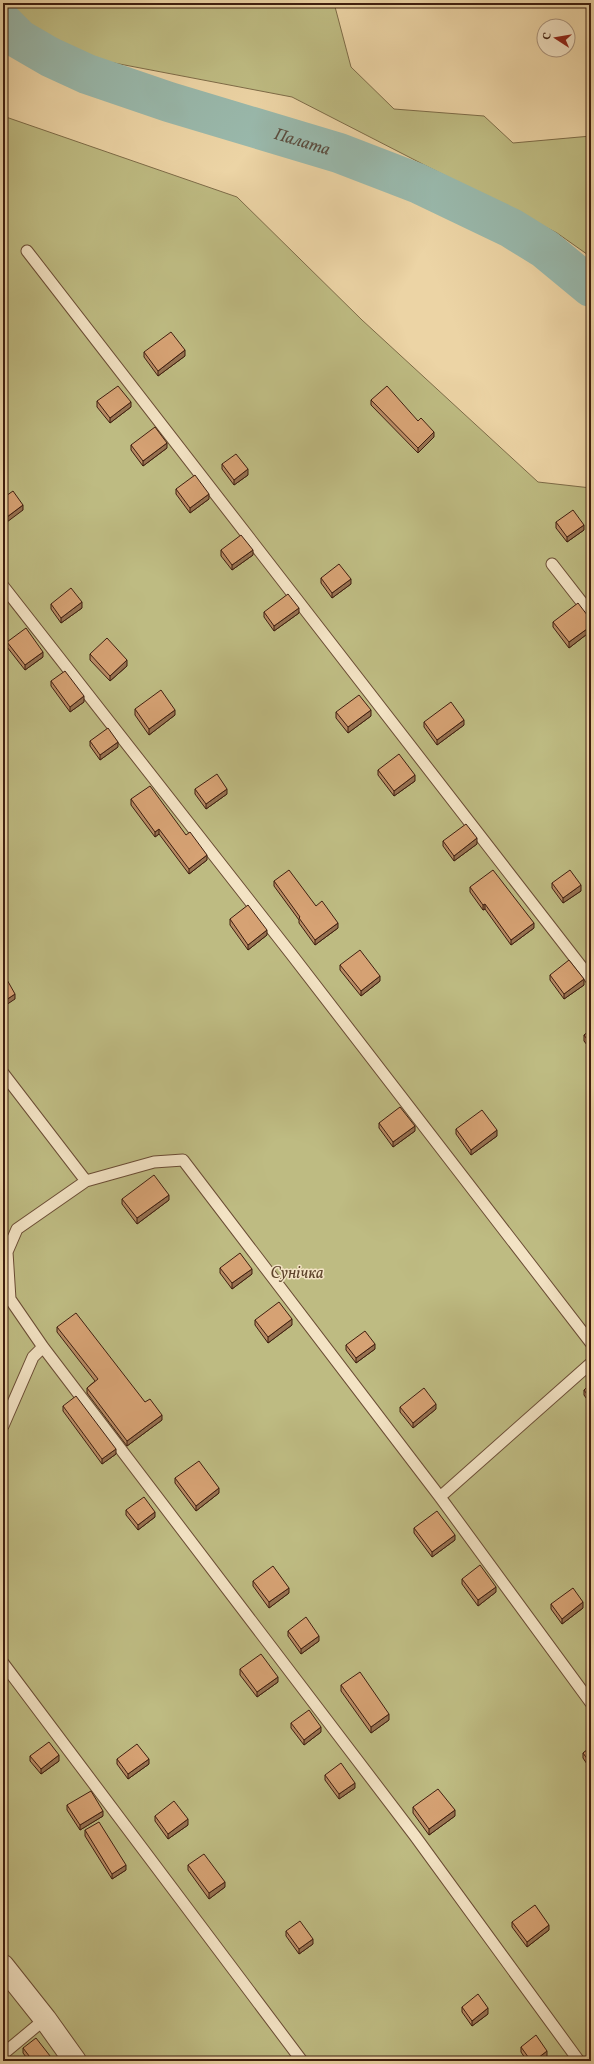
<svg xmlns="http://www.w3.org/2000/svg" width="594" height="2064" font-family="Vollkorn,serif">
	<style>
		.green { fill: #bebb82; stroke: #7e6c48 }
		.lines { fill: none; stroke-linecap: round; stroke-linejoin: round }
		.river { stroke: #99b8ab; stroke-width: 40 }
		.service-casing { stroke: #6a4c34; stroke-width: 13 }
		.minor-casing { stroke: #6a4c34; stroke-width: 24 }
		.service { stroke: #f3e3c4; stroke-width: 11 }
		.minor { stroke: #f3e3c4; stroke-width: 22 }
		.wall { fill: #b88b64; stroke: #3f1e0f }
		.shaded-wall { fill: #967151; stroke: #3f1e0f }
		.building { fill: #d6a274; stroke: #3f1e0f }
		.labels { text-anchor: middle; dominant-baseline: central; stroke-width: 3; stroke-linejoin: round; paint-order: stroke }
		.park-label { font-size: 16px; font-style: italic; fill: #5f452c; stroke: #f3e3c4 }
		.water-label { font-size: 17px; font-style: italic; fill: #5a4c3e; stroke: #f3e3c4 }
	</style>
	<rect width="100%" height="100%" fill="#ecd4a5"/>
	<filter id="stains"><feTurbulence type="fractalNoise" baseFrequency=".005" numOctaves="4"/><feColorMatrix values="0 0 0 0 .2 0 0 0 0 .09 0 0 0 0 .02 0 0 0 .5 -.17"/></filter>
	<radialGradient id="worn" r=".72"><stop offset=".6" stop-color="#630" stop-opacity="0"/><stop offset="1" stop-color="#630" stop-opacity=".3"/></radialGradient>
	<!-- green -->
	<path class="green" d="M12 3H334L351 67 394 109 484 116 513 143 591 136V257L557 233 292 97 41 49Z
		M3 116 237 197 362 320 538 482 591 488V2061H3Z"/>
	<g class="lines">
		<!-- river -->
		<path class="river" id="s1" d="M3 23 19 39 50 57 87 74 169 102 339 153 417 183 511 228 545 249 591 287"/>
		<!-- service casing -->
		<g class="service-casing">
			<path id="service" d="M27 251 591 979
				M552 564 591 614
				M3 586 292 955 591 1343
				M3 1073 86 1181 154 1162 183 1160 440 1497 591 1703
				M86 1181 17 1229 7 1252 10 1299 43 1347 415 1836 579 2061
				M3 1426 33 1357 43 1347
				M440 1497 591 1363
				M3 1663 302 2061
				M3 2054 45 2019"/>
		</g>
		<!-- minor casing -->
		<g class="minor-casing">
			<path id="minor" d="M3 1966 45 2019 75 2061"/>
		</g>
		<!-- service -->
		<use href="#service" class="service"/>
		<!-- minor -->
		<use href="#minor" class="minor"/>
	</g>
	<!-- wall -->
	<path class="wall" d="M144 352 185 356 158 376 144 357Z
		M371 400 418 421 434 437 418 453 371 405Z
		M97 401 131 407 110 423 97 407Z
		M131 445 167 448 143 466 131 450Z
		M222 464 248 475 234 485 222 469Z
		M176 489 209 499 190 513 176 494Z
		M556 522 584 530 567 542 556 528Z
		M221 550 253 555 232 570 221 556Z
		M321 578 351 584 332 598 321 583Z
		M51 604 82 608 61 623 51 609Z
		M264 612 299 613 274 631 264 617Z
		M591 620V631L569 648 553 627V622Z
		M7 642 43 657 25 670 7 647Z
		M90 654 127 666 110 681 90 660Z
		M51 681 84 702 70 712 51 686Z
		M135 709 175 715 149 735 135 715Z
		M336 712 371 716 348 733 336 718Z
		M424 722 464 725 437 745 424 727Z
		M90 741 118 747 100 760 90 746Z
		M378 770 415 781 394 796 378 775Z
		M195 789 227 794 206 809 195 794Z
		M131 799 186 835 207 860 189 874 159 834 155 837 131 805Z
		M443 841 477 844 454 861 443 846Z
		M274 881 316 906 338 928 315 945 299 923V920L274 886Z
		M552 883 581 891 563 903 552 888Z
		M470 887 534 928 511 945 485 909 483 910 470 892Z
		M230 919 267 935 248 950 230 925Z
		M340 965 380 981 361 996 340 970Z
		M550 975 584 985 564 999 550 980Z
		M591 1030V1050L584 1041V1035Z
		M379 1123 415 1131 393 1147 379 1128Z
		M456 1129 497 1136 471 1155 456 1134Z
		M122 1199 169 1200 137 1224 122 1204Z
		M220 1268 252 1274 232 1289 220 1273Z
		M255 1320 292 1325 268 1343 255 1325Z
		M57 1327 145 1402 162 1420 127 1446 87 1393V1388L95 1381 57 1332Z
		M346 1345 375 1349 356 1363 346 1350Z
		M591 1384V1405L584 1395V1390Z
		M63 1406 116 1454 102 1464 63 1411Z
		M400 1407 436 1409 413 1428 400 1412Z
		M175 1478 219 1493 196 1511 175 1483Z
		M126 1510 155 1517 138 1530 126 1515Z
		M414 1528 455 1540 432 1557 414 1533Z
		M462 1579 496 1592 478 1606 462 1584Z
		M253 1581 289 1593 269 1608 253 1586Z
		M551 1604 583 1608 562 1624 551 1609Z
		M288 1631 319 1641 301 1654 288 1636Z
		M240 1669 278 1682 257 1697 240 1675Z
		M341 1685 389 1720 371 1733 341 1691Z
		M291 1723 321 1732 304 1745 291 1728Z
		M591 1747V1770L583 1758V1753Z
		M30 1756 59 1761 41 1774 30 1761Z
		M117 1759 149 1764 128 1779 117 1764Z
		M325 1775 355 1788 339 1799 325 1780Z
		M67 1805 103 1816 80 1830 67 1810Z
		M413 1807 455 1816 429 1835 413 1813Z
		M155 1816 188 1825 168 1839 155 1821Z
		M85 1830 126 1870 112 1879 85 1836Z
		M188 1865 225 1887 209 1899 188 1870Z
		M512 1922 549 1930 527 1947 512 1927Z
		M286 1931 313 1944 299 1954 286 1936Z
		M462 2007 488 2014 472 2026 462 2012Z
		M521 2047 547 2056 541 2061H527L521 2052Z
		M23 2048 54 2061H29L23 2053Z"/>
	<!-- shaded-wall -->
	<path class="shaded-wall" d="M4 237V243L3 244V238Z
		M185 350V356L158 376V371Z
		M131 402V407L110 423V418Z
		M434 432V437L418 453V448Z
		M167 443V448L143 466V461Z
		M248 469V475L234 485V480Z
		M209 494V499L190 513V508Z
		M23 505V510L3 525V520Z
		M584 525V530L567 542V537Z
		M253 550V555L232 570V565Z
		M351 579V584L332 598V593Z
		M82 602V608L61 623V618Z
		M299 608V613L274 631V626Z
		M591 626V631L569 648V642Z
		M43 652V657L25 670V665Z
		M127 660V666L110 681V676Z
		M84 696V702L70 712V707Z
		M175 710V715L149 735V729Z
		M371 710V716L348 733V727Z
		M464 720V725L437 745V740Z
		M118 742V747L100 760V755Z
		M415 775V781L394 796V791Z
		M227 789V794L206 809V804Z
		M159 829V834L155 837V832Z
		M477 838V844L454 861V856Z
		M207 855V860L189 874V869Z
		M581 885V891L563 903V898Z
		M485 904V909L483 910V905Z
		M338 923V928L315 945V940Z
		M534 923V928L511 945V940Z
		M267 930V935L248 950V945Z
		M380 976V981L361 996V991Z
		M584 979V985L564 999V994Z
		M15 994V999L3 1007V1002Z
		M415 1126V1131L393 1147V1142Z
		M497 1130V1136L471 1155V1150Z
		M169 1195V1200L137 1224V1218Z
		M252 1269V1274L232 1289V1283Z
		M292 1319V1325L268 1343V1337Z
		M375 1344V1349L356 1363V1358Z
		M436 1404V1409L413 1428V1423Z
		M162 1415V1420L127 1446V1441Z
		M116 1449V1454L102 1464V1459Z
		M219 1488V1493L196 1511V1506Z
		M155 1512V1517L138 1530V1525Z
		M455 1535V1540L432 1557V1552Z
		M496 1587V1592L478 1606V1600Z
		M289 1588V1593L269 1608V1602Z
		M583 1602V1608L562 1624V1619Z
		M319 1636V1641L301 1654V1649Z
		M278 1677V1682L257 1697V1692Z
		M389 1714V1720L371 1733V1727Z
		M321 1727V1732L304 1745V1740Z
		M59 1755V1761L41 1774V1769Z
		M149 1759V1764L128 1779V1774Z
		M355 1783V1788L339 1799V1794Z
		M455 1810V1816L429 1835V1829Z
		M103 1811V1816L80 1830V1825Z
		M188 1819V1825L168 1839V1834Z
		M126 1865V1870L112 1879V1874Z
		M225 1882V1887L209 1899V1893Z
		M549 1925V1930L527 1947V1942Z
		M313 1939V1944L299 1954V1949Z
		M488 2008V2014L472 2026V2021Z
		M547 2051V2056L541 2061H534Z"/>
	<!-- building -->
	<path class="building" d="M171 332 185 350 158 371 144 352Z
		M118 386 131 402 110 418 97 401Z
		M387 386 418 421 421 418 434 432 418 448 371 400Z
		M155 427 167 443 143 461 131 445Z
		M236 454 248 469 234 480 222 464Z
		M195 475 209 494 190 508 176 489Z
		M13 491 23 505 3 520V498Z
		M573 510 584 525 567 537 556 522Z
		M241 535 253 550 232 565 221 550Z
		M339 564 351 579 332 593 321 578Z
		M71 588 82 602 61 618 51 604Z
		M288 594 299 608 274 626 264 612Z
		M578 603 591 620V626L569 642 553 622Z
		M26 628 43 652 25 665 7 642Z
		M107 638 127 660 110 676 90 654Z
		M65 671 84 696 70 707 51 681Z
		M161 690 175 710 149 729 135 709Z
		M359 695 371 710 348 727 336 712Z
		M451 702 464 720 437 740 424 722Z
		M108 728 118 742 100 755 90 741Z
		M399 754 415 775 394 791 378 770Z
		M217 774 227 789 206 804 195 789Z
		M150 786 186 835 190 832 207 855 189 869 159 829 155 832 131 799Z
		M466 824 477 838 454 856 443 841Z
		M289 870 316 906 322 901 338 923 315 940 299 918 300 917 274 881Z
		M493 870 534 923 511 940 485 904 483 905 470 887Z
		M570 870 581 885 563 898 552 883Z
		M248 905 267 930 248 945 230 919Z
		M360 950 380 976 361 991 340 965Z
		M569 960 584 979 564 994 550 975Z
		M6 978 15 994 3 1002V980Z
		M591 1030V1045L584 1035Z
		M400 1107 415 1126 393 1142 379 1123Z
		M482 1110 497 1130 471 1150 456 1129Z
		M154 1175 169 1195 137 1218 122 1199Z
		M240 1253 252 1269 232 1283 220 1268Z
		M279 1302 292 1319 268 1337 255 1320Z
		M76 1313 145 1402 150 1399 162 1415 127 1441 87 1388 98 1379 57 1327Z
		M365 1331 375 1344 356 1358 346 1345Z
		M591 1384V1400L584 1390Z
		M424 1388 436 1404 413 1423 400 1407Z
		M76 1396 116 1449 102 1459 63 1406Z
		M199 1461 219 1488 196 1506 175 1478Z
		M144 1497 155 1512 138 1525 126 1510Z
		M437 1511 455 1535 432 1552 414 1528Z
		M480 1565 496 1587 478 1600 462 1579Z
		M273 1566 289 1588 269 1602 253 1581Z
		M573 1588 583 1602 562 1619 551 1604Z
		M306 1617 319 1636 301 1649 288 1631Z
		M261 1654 278 1677 257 1692 240 1669Z
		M360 1672 389 1714 371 1727 341 1685Z
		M309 1710 321 1727 304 1740 291 1723Z
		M49 1742 59 1755 41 1769 30 1756Z
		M137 1744 149 1759 128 1774 117 1759Z
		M591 1747V1764L583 1753Z
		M341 1763 355 1783 339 1794 325 1775Z
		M438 1789 455 1810 429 1829 413 1807Z
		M91 1791 103 1811 80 1825 67 1805Z
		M174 1801 188 1819 168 1834 155 1816Z
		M99 1822 126 1865 112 1874 85 1830Z
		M204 1854 225 1882 209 1893 188 1865Z
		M535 1905 549 1925 527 1942 512 1922Z
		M300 1921 313 1939 299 1949 286 1931Z
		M478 1994 488 2008 472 2021 462 2007Z
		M536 2035 547 2051 534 2061H531L521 2047Z
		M36 2038 54 2061H33L23 2048Z"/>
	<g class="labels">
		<!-- park labels -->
		<g class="park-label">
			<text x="297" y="1274">Сунічка</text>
		</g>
		<!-- water labels -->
		<g class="water-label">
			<text stroke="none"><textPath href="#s1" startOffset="325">Палата</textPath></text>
		</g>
	</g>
	<!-- margin -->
	<rect width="594" height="2064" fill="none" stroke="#ecd4a5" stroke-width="16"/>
	<rect x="4" y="4" width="586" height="2056" fill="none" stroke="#3f1e0f" stroke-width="2"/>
	<rect x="8" y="8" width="578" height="2048" fill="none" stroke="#3f1e0f"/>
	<!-- north arrow -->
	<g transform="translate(556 38) rotate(282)"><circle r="19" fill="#f3e3c4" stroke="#ab947c"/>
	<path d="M0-3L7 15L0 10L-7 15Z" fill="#8f2418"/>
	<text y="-6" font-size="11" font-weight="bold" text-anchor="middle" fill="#3f1e0f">С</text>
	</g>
	<rect width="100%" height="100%" filter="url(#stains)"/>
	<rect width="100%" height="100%" fill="url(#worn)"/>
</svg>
